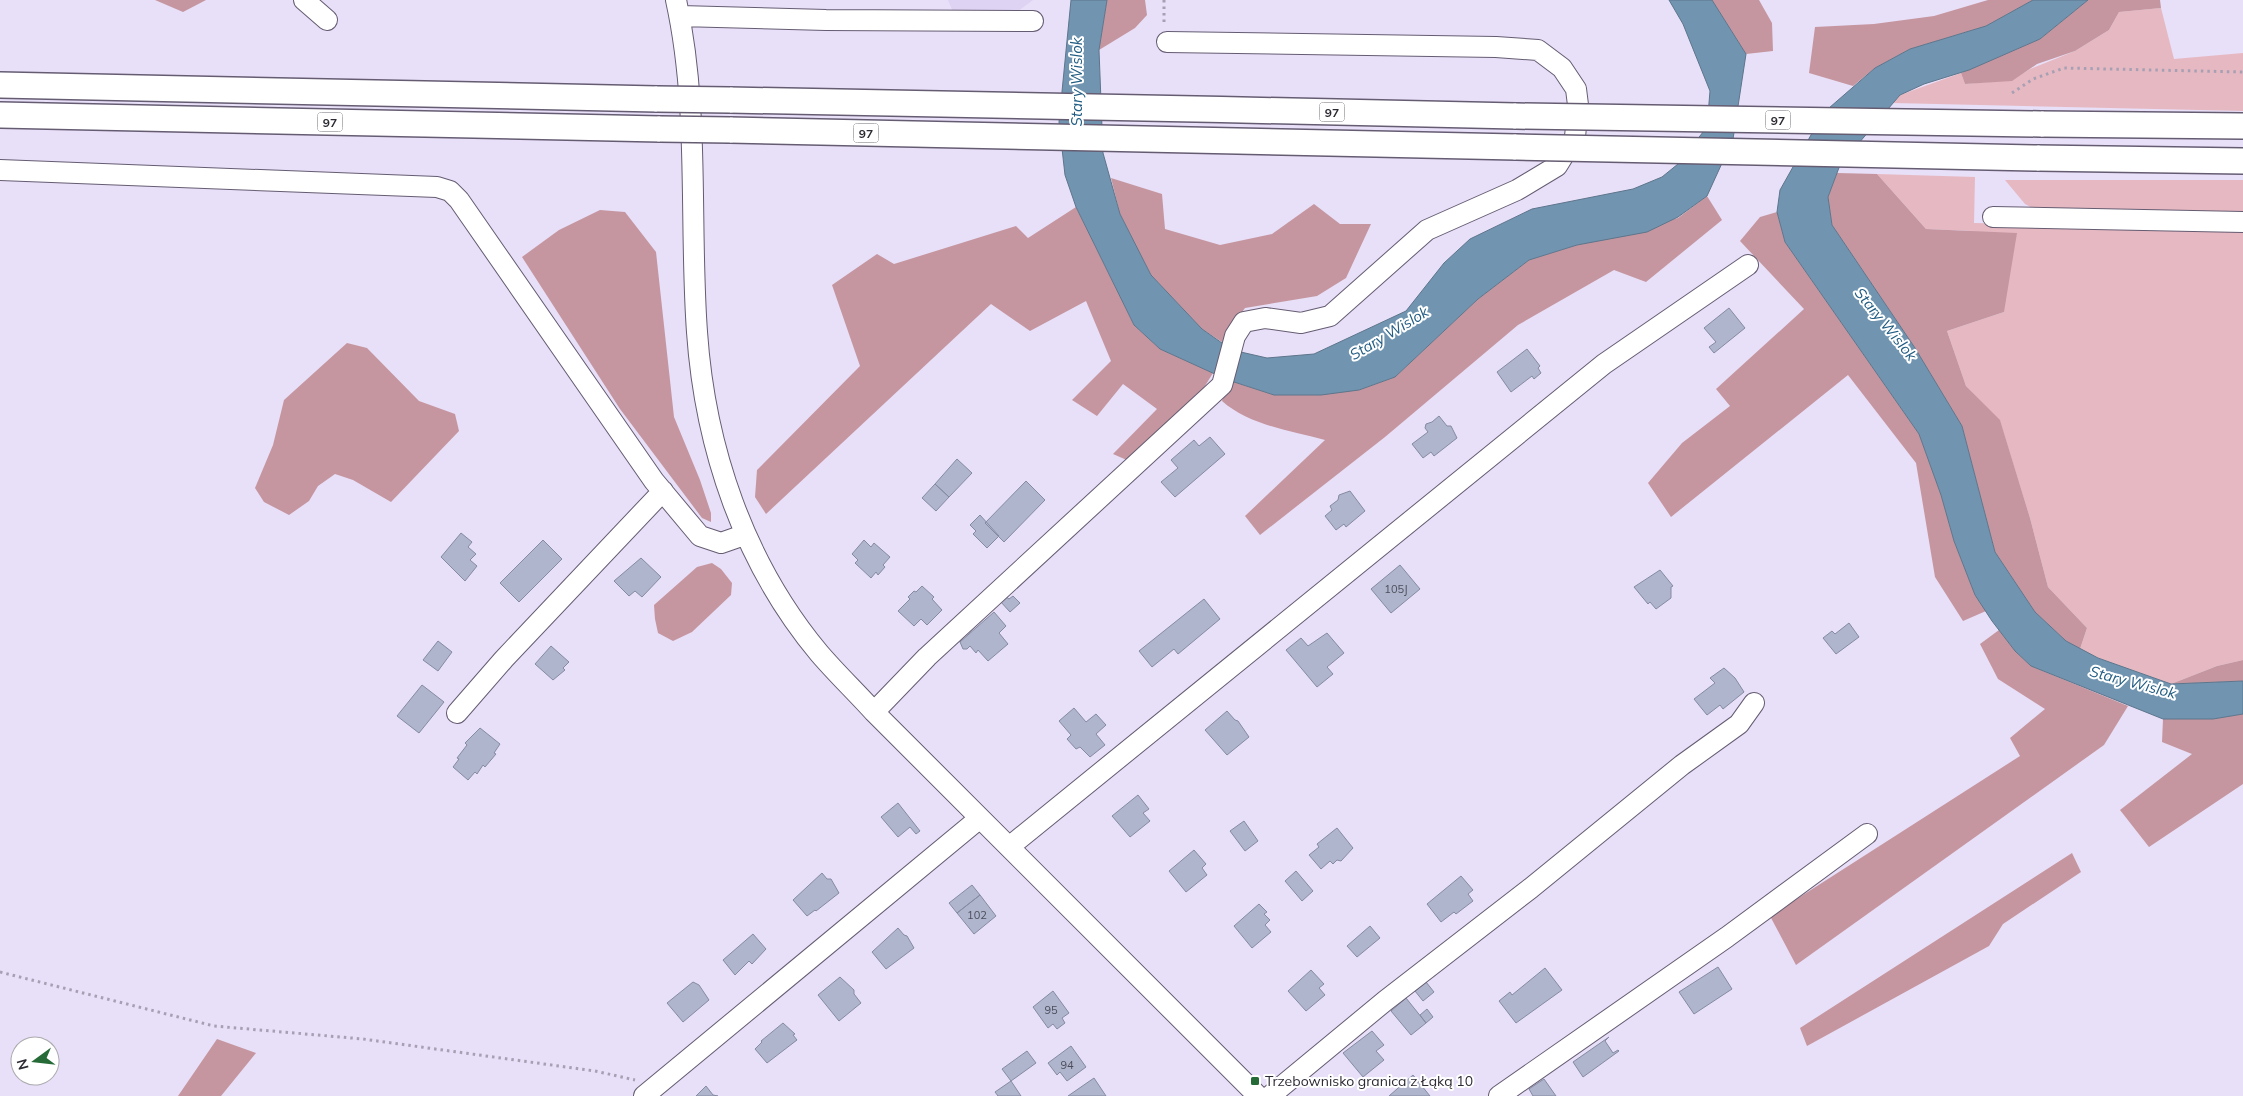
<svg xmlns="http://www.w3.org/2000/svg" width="2243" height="1096" font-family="Mulish,sans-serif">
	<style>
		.built { fill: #ded3f2 }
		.green { fill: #e6b9c2 }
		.forest { fill: #c5969f }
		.water { fill: #7195b1; stroke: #5d758b }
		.building { fill: #aeb5cd; stroke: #848ba2 }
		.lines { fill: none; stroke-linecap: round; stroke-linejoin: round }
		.minor-casing { stroke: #655c72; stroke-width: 22 }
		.major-casing { stroke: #655c72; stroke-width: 28 }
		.path { stroke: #a7a0b3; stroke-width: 3; stroke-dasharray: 2.5 4; stroke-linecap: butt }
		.minor { stroke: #fff; stroke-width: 20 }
		.major { stroke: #fff; stroke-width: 25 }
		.major-bridge-casing { stroke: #655c72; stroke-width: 28; stroke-linecap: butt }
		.major-bridge { stroke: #fff; stroke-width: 25 }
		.poi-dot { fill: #266b37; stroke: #fff; stroke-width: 2 }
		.labels { text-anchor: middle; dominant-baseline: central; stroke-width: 4; stroke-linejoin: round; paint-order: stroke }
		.number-label { font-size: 11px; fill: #4d4d5a }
		.shield { fill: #fff; stroke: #6c6a70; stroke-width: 1 }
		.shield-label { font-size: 12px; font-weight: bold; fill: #2d2a33 }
		.poi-label { font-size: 14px; fill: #2d2a33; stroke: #fff; text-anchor: start }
		.water-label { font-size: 15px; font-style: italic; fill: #215c83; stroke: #fff }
	</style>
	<rect width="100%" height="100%" fill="#e8dff8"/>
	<!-- built -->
	<path class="built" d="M948 0H1033L1014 14 953 12Z"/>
	<!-- green -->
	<path class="green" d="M2161 8 2174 59 2243 53V111L1893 103 1900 95 1961 73 1965 84 2012 80 2030 69 2075 51 2109 30 2119 12Z
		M1877 174 1975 177 1974 223 2243 228V660L2217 666 2171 684 2098 658 2080 649 2087 628 2048 587 2030 518 2000 421 1966 386 1947 331 2004 312 1973 231 1926 229Z
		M2005 180H2243V216L2042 213 2025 204Z"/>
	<!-- forest -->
	<path class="forest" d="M155 0H206L183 12Z
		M1107 0H1145L1147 15 1135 28 1099 50Z
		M1712 0H1759L1772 23 1773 51 1746 54Z
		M1988 0H2033L1986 26 1910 49 1875 68 1853 86 1809 73 1815 27 1874 24 1934 16Z
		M2088 0H2160L2161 8 2119 12 2109 30 2075 51 2037 64 2012 81 1965 84 1961 73 2040 39Z
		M1837 173 1877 174 1926 229 2017 233 2004 312 1947 331 1966 386 2000 420 2030 518 2048 587 2087 628 2080 649 2066 641 2035 612 1995 552 1962 426 1915 348 1832 225 1828 197Z
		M1111 178 1162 194 1165 229 1220 245 1272 234 1314 204 1340 224H1371L1346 278 1317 296 1245 308 1233 324 1225 344 1202 329 1151 275 1120 214Z
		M1707 196 1722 220 1646 282 1614 270 1518 325 1385 437 1260 535 1245 516 1325 440C1291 431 1249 425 1222 401L1228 380 1274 395 1359 390 1395 377 1478 299 1529 260 1577 245 1678 218Z
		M1076 207 1134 325 1160 349 1213 373 1195 402 1129 461 1113 454 1157 409 1123 384 1097 416 1072 400 1111 361 1086 301 1030 331 991 304 766 514 755 497 757 470 860 366 832 285 877 254 894 264 1016 226 1028 238Z
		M600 210 625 212 656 252 674 417 700 480 711 513V522L702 518 620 409 522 257 559 230Z
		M1777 212 1785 242 1919 434 1941 495 1954 541 1975 595 1986 611 1963 621 1935 577 1916 463 1848 375 1671 517 1648 483 1682 443 1730 406 1716 389 1804 309 1740 241 1760 217Z
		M347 343 367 348 419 401 455 414 459 431 391 502 353 480 335 474 318 486 309 501 289 515 264 502 255 488 273 445 284 400Z
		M712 563 721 569 732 583 731 595 692 632 673 641 658 633 655 619 654 605 697 567Z
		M1999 630 2015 651 2031 666 2128 706 2104 745 1796 965 1770 916 2020 756 2010 738 2045 709 1998 679 1980 644Z
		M2243 660V681L2171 684 2217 666Z
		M2243 714V784L2149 847 2120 810 2192 754 2162 742 2163 719H2213Z
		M2072 853 2081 872 2003 924 1989 946 1807 1046 1800 1028Z
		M217 1039 256 1053 221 1096H178Z"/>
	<!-- water -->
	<path class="water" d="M1071 0H1107L1099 50 1103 153 1120 214 1151 275 1202 329 1232 350 1267 358 1314 354 1406 311 1444 263 1470 239 1532 209 1633 189 1662 177 1678 164 1707 127 1710 91 1683 24 1669 0H1712L1746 54 1733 139 1707 196 1678 217 1647 232 1577 245 1529 260 1478 299 1395 377 1359 390 1321 395H1274L1228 380 1160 349 1134 325 1076 207 1065 175 1059 122Z
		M2033 0H2088L2040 39 1969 70 1924 84 1900 95 1840 165 1828 197 1832 225 1915 348 1962 426 1995 552 2035 612 2066 641 2098 658 2171 684 2243 681V714L2213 719H2163L2031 666 2015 651 1992 621 1975 595 1954 541 1941 495 1919 434 1785 242 1777 212 1780 190 1811 135 1829 108 1875 68 1910 49 1986 26Z"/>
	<!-- building -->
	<path class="building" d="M1729 308 1745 328 1714 353 1709 347 1716 342 1704 328Z
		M1527 349 1540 366 1538 368 1541 373 1534 379 1532 376 1511 392 1497 372Z
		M1439 416 1447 426H1451L1457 438 1434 456 1431 452 1423 458 1412 444 1428 432 1425 428 1426 424 1432 422Z
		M1210 437 1225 454 1175 497 1161 482 1178 468 1171 460 1194 440 1199 446Z
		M957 459 972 473 949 497 935 484Z
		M1026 481 1045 500 1004 542 985 523Z
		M935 484 949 497 936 511 922 498Z
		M1350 491 1365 511 1346 527 1344 524 1336 530 1325 516 1332 510 1330 506 1338 500 1339 495Z
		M980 515 999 536 987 548 973 534 976 531 970 525Z
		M461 533 472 542 468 547 476 554 470 560 477 566 465 581 441 557Z
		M543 540 562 559 519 602 500 583Z
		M864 540 871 547 874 543 890 557 883 565 885 567 878 575 876 572 871 578 855 563 858 560 852 554Z
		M641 558 661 577 642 597 635 591 629 596 614 581Z
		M1400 565 1420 589 1391 613 1371 589Z
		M1660 570 1673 586 1671 587V598L1656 609 1650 602 1648 604 1634 587Z
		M922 586 934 597 932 599 942 610 927 625 921 619 914 626 898 611 910 599 908 597 914 591 916 592Z
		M1005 596 1009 599 1013 596 1020 603 1010 612 1000 601Z
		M1204 599 1220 619 1178 654 1174 649 1152 667 1139 651Z
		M994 612 1006 626 999 633 1008 644 988 661 978 650 976 653 970 646 967 649H963L960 642Z
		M1849 623 1859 637 1836 654 1823 638 1832 631 1835 634Z
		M1327 633 1344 653 1327 667 1333 674 1317 687 1286 650 1301 638 1308 646Z
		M438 641 452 652 438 671 423 660Z
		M551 646 569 662 563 668 565 670 553 680 535 664Z
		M1724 668 1735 678 1744 692 1723 709 1720 705 1707 715 1694 699 1715 683 1710 678Z
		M422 685 444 702 419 733 397 716Z
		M1074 708 1086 722 1096 714 1106 725 1096 734 1105 745 1090 757 1080 747 1076 749 1067 739 1071 735 1059 721Z
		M1227 711 1235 720 1238 721 1249 737 1227 755 1205 730Z
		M480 728 500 744 494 753 496 754 485 767 483 765 477 774 475 772 468 780 453 767 459 759 457 758 467 745 465 743Z
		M1138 795 1149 809 1143 813 1150 821 1130 837 1112 816Z
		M898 803 920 831 916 834 910 827 898 837 881 817Z
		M1244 821 1258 841 1245 851 1230 831Z
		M1337 828 1353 848 1341 861 1337 860 1333 864 1330 861 1321 869 1309 855 1319 847 1317 844Z
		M1194 850 1206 864 1202 868 1207 875 1186 892 1169 871Z
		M1296 871 1313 891 1302 901 1285 881Z
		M822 873 827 879H831L839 893 816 911 815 910 807 916 793 900Z
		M1461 876 1473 890 1468 894 1473 901 1456 914 1454 912 1441 922 1427 904Z
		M972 885 980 895 957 913 949 903Z
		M980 895 996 916 974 934 957 913Z
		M1259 904 1267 912 1264 914 1270 920 1265 925 1271 932 1252 948 1234 926Z
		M1370 926 1380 938 1357 957 1347 946Z
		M898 928 904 935 907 936 914 948 886 969 872 952Z
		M753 934 766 949 752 964 749 961 735 975 723 960Z
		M1718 967 1732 989 1694 1014 1679 992Z
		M1545 968 1562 990 1516 1023 1499 1001 1510 992 1512 995Z
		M1311 970 1324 984 1319 988 1325 995 1306 1011 1288 991Z
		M840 977 854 990V994L861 1003 839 1021 818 995Z
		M693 982 699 985 709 1000 683 1022 667 1003Z
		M1426 982 1434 992 1423 1001 1415 991Z
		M1053 991 1069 1013 1062 1018 1065 1023 1057 1029 1053 1024 1048 1028 1033 1007Z
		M1406 998 1426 1023 1411 1035 1391 1011Z
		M1427 1009 1433 1017 1426 1023 1420 1015Z
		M783 1023 795 1034 793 1035 797 1040 767 1063 755 1049 762 1042 761 1041Z
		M1372 1031 1384 1045 1376 1051 1384 1060 1363 1077 1343 1053Z
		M1609 1037 1605 1041 1613 1053 1618 1050 1619 1051 1583 1077 1573 1062Z
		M1071 1046 1086 1067 1067 1081 1060 1072 1057 1075 1048 1063Z
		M1027 1051 1036 1063 1011 1081 1002 1069Z
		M1413 1075 1430 1096H1389Z
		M1094 1078 1106 1096H1068Z
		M1544 1079 1556 1096H1533L1529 1089Z
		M1011 1081 1021 1096H998L995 1092Z
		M706 1086 713 1095 718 1096H696Z"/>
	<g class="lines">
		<!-- minor casing -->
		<g class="minor-casing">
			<path id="minor" d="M304 0 327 20
				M676 0C700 109 689 221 697 332 705 448 744 563 819 653 836 673 856 692 874 712L1258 1096
				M680 16 826 20 1033 21
				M0 170 437 187 450 191 459 200 654 481 700 536 721 543 744 535
				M1993 217 2243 222
				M874 712 927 657 1222 385 1235 336 1244 322 1265 318 1301 323 1330 316 1427 230 1517 190 1557 166 1575 137 1578 105 1576 89 1562 68 1538 50 1496 47 1167 42
				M457 713 504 659 663 491
				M1009 847 1604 364 1748 265
				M644 1096 980 818
				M1270 1096 1385 1001 1531 888 1682 765 1739 724 1754 703
				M1499 1096 1727 937 1867 834"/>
		</g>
		<!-- major casing -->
		<g class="major-casing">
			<path id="major" d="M0 85 657 99
				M730 100C992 103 1254 111 1516 116
				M0 115 660 129
				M2041 124 2243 126
				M730 130 1516 147
				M2037 158 2243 161"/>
		</g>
		<!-- path -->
		<path class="path" d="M1164 0V24
			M2012 93 2033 79 2064 68 2243 72
			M0 972 214 1026 363 1039 595 1071 635 1080"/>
		<!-- minor -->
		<use href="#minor" class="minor"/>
		<!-- major -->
		<use href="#major" class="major"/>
		<!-- major-bridge casing -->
		<g class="major-bridge-casing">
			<path id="major-bridge" d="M657 99 730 100
				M1516 116 2041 124
				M660 129 730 130
				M1516 147 2037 158"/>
		</g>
		<!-- major-bridge -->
		<use href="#major-bridge" class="major-bridge"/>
	</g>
	<!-- markers -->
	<rect class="poi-dot" x="1250" y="1076" width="10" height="10" rx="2.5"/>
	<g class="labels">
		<!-- number labels -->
		<g class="number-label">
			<text x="1396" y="589">105J</text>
			<text x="977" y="915">102</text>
			<text x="1051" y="1010">95</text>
			<text x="1067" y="1065">94</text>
		</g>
		<!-- shield labels -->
		<g class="shield">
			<rect x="1319.5" y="102.5" width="25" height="19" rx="4"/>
			<rect x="1765.5" y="110.5" width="25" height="19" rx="4"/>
			<rect x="317.5" y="112.5" width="25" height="19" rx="4"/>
			<rect x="853.5" y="123.5" width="25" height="19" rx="4"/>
		</g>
		<g class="shield-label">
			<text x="1332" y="112">97</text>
			<text x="1778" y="120">97</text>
			<text x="330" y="122">97</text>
			<text x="866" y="133">97</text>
		</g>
		<!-- poi labels -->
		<g class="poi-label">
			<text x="1265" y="1081">Trzebownisko granica z Łąką 10</text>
		</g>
		<!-- water labels -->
		<g class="water-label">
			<text transform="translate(1076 82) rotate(-90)">Stary Wislok</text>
			<text transform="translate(1886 324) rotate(51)">Stary Wislok</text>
			<text transform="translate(1389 333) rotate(-31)">Stary Wislok</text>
			<text transform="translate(2133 682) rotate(15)">Stary Wislok</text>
		</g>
	</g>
	<!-- north arrow -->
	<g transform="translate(35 1061) rotate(255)"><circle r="24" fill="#ffffff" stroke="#abaaad"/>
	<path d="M0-4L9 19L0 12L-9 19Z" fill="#266b37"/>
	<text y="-8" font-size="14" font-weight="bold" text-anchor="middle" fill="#2d2a33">N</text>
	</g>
</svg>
